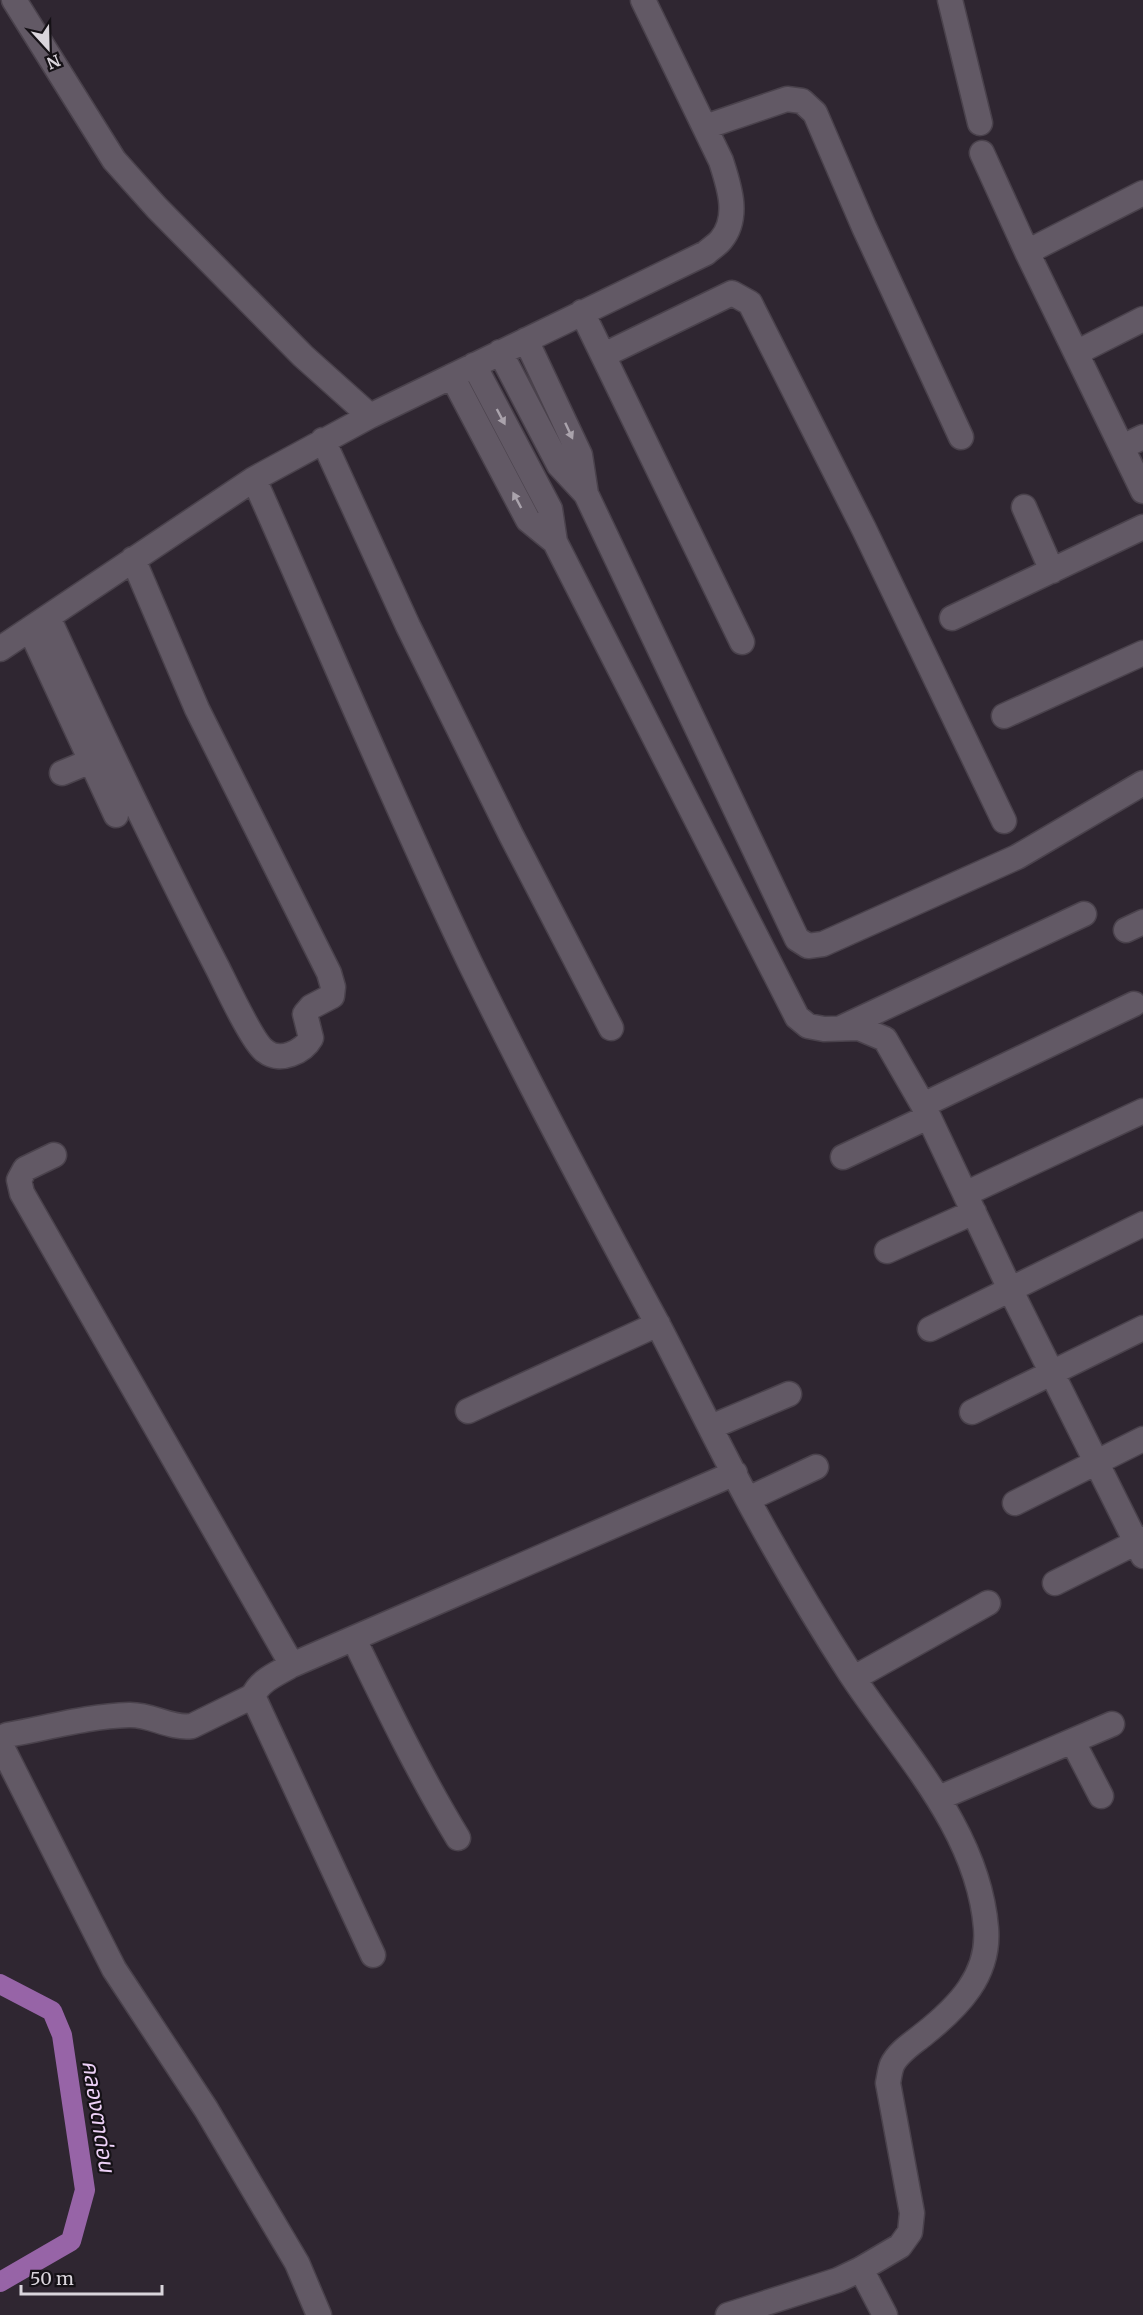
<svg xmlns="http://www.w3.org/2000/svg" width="1143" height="2315" font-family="Merriweather,'Noto Sans Thai',serif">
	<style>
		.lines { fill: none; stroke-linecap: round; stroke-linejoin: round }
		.canal { stroke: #9764a7; stroke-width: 20 }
		.minor-casing { stroke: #4a424c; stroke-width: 27 }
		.minor { stroke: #625965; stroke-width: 24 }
		.oneway { fill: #aaa3ac }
		.labels { text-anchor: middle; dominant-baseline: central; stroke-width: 4.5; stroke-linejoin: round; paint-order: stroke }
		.water-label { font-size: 22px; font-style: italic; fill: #edd1f7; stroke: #151116 }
	</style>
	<rect width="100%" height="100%" fill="#2f2631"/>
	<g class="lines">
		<!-- canal -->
		<path class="canal" d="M0 1984 52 2011 62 2035 85 2190 71 2241 0 2282"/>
		<!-- minor casing -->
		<g class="minor-casing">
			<path id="minor" d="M14 0 114 160 157 208 303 356 370 416
				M950 0 980 123
				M705 127 787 99 802 101 815 113 864 227 961 437
				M982 153 1027 252 1143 491
				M1027 252 1143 193
				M582 312 742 642
				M500 352 559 465 586 494 580 455 526 340
				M1076 353 1143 319
				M604 355 732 293 750 303 864 529 1004 821
				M452 376 528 520 555 542 550 509 474 365
				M323 440 408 626 511 835 611 1028
				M1122 447 1143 437
				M254 479C326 640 394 804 470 963 529 1084 592 1203 656 1321 687 1380 716 1441 748 1500 780 1559 814 1617 850 1673 902 1752 978 1829 986 1928 990 1975 958 2007 924 2034 913 2043 898 2052 892 2065 890 2070 889 2078 888 2083L912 2213 910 2232 900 2246 861 2269 838 2280 728 2315
				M586 494 797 939 808 946 823 944 1017 857 1143 783
				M1024 507 1052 571
				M555 542 797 1017 808 1026 824 1029 859 1028 885 1039 923 1105 1010 1289 1143 1556
				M48 617C102 735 158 853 218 969 226 985 253 1043 265 1051 280 1063 303 1052 311 1038L305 1014 311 1007 332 996 333 987 329 973 197 709 133 559
				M952 618 1143 527
				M30 629 116 815
				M0 649 254 479 370 416 706 253C710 249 717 245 721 240 740 217 729 186 721 161L643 0
				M1004 716 1143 653
				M62 773 91 761
				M1126 930 1143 922
				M843 1027 1084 914
				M923 1105 1134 1004
				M54 1155 25 1169 19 1180 22 1193 292 1665
				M843 1157 928 1117
				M965 1194 1143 1111
				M887 1251 974 1212
				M930 1329 1143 1224
				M468 1411 658 1324
				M972 1412 1143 1328
				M711 1427 789 1394
				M748 1499 816 1467
				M1015 1503 1143 1439
				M1055 1583 1143 1539
				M354 1639C387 1707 419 1774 458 1838
				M854 1678 988 1603
				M253 1696 373 1955
				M1073 1742 1101 1796
				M939 1798 1112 1724
				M861 2269 885 2315
				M319 2315 297 2263 206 2109 114 1969 10 1763 1 1745V1739L7 1735C47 1728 88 1716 129 1715 151 1714 170 1729 192 1726L253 1696C260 1680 277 1674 292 1665L735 1473"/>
		</g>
		<!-- minor -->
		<use href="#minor" class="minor"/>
	</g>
	<!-- one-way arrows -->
	<defs><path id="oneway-solid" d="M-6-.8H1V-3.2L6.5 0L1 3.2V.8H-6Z" transform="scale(1.5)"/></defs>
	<g class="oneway">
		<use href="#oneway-solid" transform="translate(501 417) rotate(62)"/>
		<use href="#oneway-solid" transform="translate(569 431) rotate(65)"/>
		<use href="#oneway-solid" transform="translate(517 500) rotate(-118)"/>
	</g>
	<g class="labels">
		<!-- water labels -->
		<g class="water-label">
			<text transform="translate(99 2116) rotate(81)">คลองตาด่อน</text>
		</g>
	</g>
	<!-- north arrow -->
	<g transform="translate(48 48) rotate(158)" stroke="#151116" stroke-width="4.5" paint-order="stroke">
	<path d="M0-4.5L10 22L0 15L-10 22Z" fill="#dad5dc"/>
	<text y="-9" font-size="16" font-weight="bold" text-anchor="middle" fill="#dad5dc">N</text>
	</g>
	<!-- scale -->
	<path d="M21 2285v9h141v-9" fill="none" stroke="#dad5dc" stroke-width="3"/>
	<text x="30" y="2285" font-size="18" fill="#dad5dc" stroke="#151116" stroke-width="4.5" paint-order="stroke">50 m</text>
</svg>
